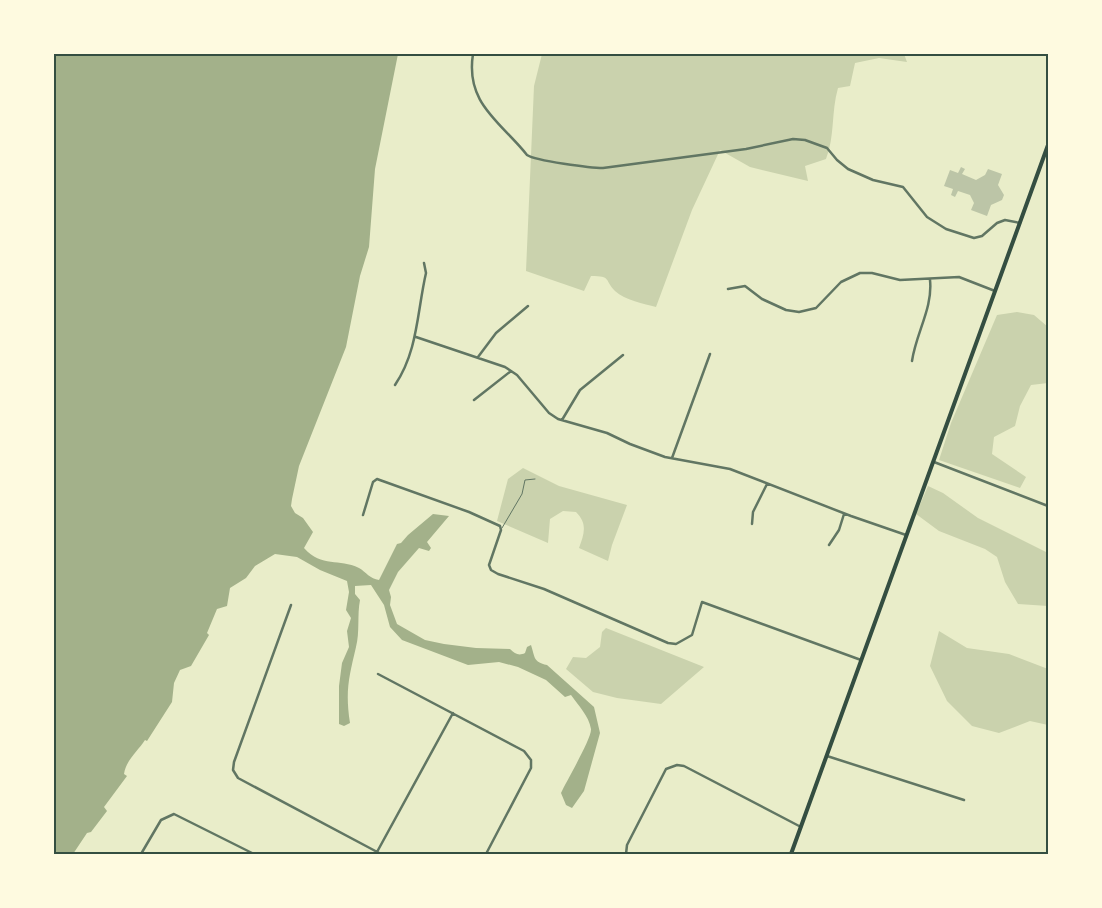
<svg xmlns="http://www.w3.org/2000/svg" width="1102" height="908" font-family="'Alegreya Sans',sans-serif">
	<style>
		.green { fill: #cad2ad }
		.water { fill: #a3b18a }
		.building { fill: #bcc5a7 }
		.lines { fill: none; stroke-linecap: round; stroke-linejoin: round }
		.service { stroke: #617663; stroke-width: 1 }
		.minor { stroke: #617663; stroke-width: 2.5 }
		.secondary { stroke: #344e41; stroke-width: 4 }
		.neatline { fill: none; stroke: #344e41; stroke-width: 2 }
	</style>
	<rect width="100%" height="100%" fill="#e9edc9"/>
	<!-- green -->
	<path class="green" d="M542 54H904L907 62 879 58 855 63 850 86 838 88C831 112 835 136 826 159L805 166 808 181 750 167 720 150 692 210 656 307C644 304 625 300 615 291 604 280 612 276 591 276L584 291 526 271 534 86Z
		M1017 312 1034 315 1048 327V383L1031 385 1020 406 1015 426 994 437 992 454 1026 477 1020 488 939 460 951 423 997 315Z
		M523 468 559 486 627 505 612 545 608 561 579 548C584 534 588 524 576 512L563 511 550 519 548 543 497 521 508 479Z
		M928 486 943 493 978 518 1048 553V606L1018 604 1005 582 997 557 985 549 939 531 916 514Z
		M606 628 704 667 661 704 617 698 593 692 566 669 573 657 586 658 600 647 602 632Z
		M939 631 967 648 1009 654 1048 669V725L1030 721 999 733 972 726 947 701 930 666Z"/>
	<!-- water -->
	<path class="water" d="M54 54H398L375 169 369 247 360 276 346 347 299 466 292 499 291 506 295 513 303 518 313 532 304 548C322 568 339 558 359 568 366 572 370 579 379 580L397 544 401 543 408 535 433 514 449 516 427 542 431 548 429 551 419 548 398 572 389 590 391 597 390 605 397 624 425 640 444 644 476 648 510 649C515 654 519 656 525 653L527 647 531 645C535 657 533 662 547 665L594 707 600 733 584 791 572 808 566 805 561 793C567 780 592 738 591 729 589 716 578 705 571 695L565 697 546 680 518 667 499 662 468 665 402 640 390 627 384 605 371 585 355 586V594L360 600C357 615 360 632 356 647 349 677 345 691 350 723L344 726 339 724V686L342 663 349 647 347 631 351 618 346 610 349 592 347 581 320 570 297 557 275 554 255 566 246 578 230 588 227 606 217 609 207 633 209 635 191 666 180 670 174 683 172 702 147 741 145 740C138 751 126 760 124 774L127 776 104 807 107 811 91 832 87 833 73 854H54Z"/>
	<!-- building -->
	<path class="building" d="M961 167 965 169 962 174 976 180 985 175 988 169 1002 174 998 185 1004 195 1002 200 991 205 987 216 971 210 974 203 970 195 958 191 955 197 951 195 953 189 944 186 950 170 958 173Z"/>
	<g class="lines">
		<!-- service -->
		<path class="service" d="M502 528 522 494 525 480 535 479"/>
		<!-- minor -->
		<path class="minor" d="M473 54C465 104 501 122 527 155 536 161 591 168 603 168L746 149 793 139 805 140 827 148 837 160 848 169 873 180 903 187 927 217 946 229 974 238 982 236 997 223 1005 220 1020 223
			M728 289 745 286 762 299 786 310 799 312 816 308 841 282 860 273H872L900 280 959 277 995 291
			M416 337 505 367 517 375 549 413 558 419 607 433 630 444 665 457 730 469 851 516 906 535
			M478 357 496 333 528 306
			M912 361C916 333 933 308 930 280
			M395 385C418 351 417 312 426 273L424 263
			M474 400 511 371
			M562 420 580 390 623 355
			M672 458 710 354
			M934 462 1048 506
			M363 515 373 482 377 479 469 512 500 526 501 530 489 565 491 570 498 574 544 589 668 643 676 644 692 635 702 602 861 660
			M752 524 753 512 767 484
			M829 545 839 530 844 514
			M291 605 234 762 233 770 238 778 381 854
			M378 674 524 751 531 760V768L486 854
			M827 756 964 800
			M377 852 453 713
			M141 854 161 820 174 814 254 854
			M626 854 627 845 666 769 677 765 684 766 801 827"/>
		<!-- secondary -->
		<path class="secondary" d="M791 854 1048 145"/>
	</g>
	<!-- border -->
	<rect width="1102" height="908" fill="none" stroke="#fefae0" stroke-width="110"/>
	<rect x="55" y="55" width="992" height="798" class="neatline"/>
</svg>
